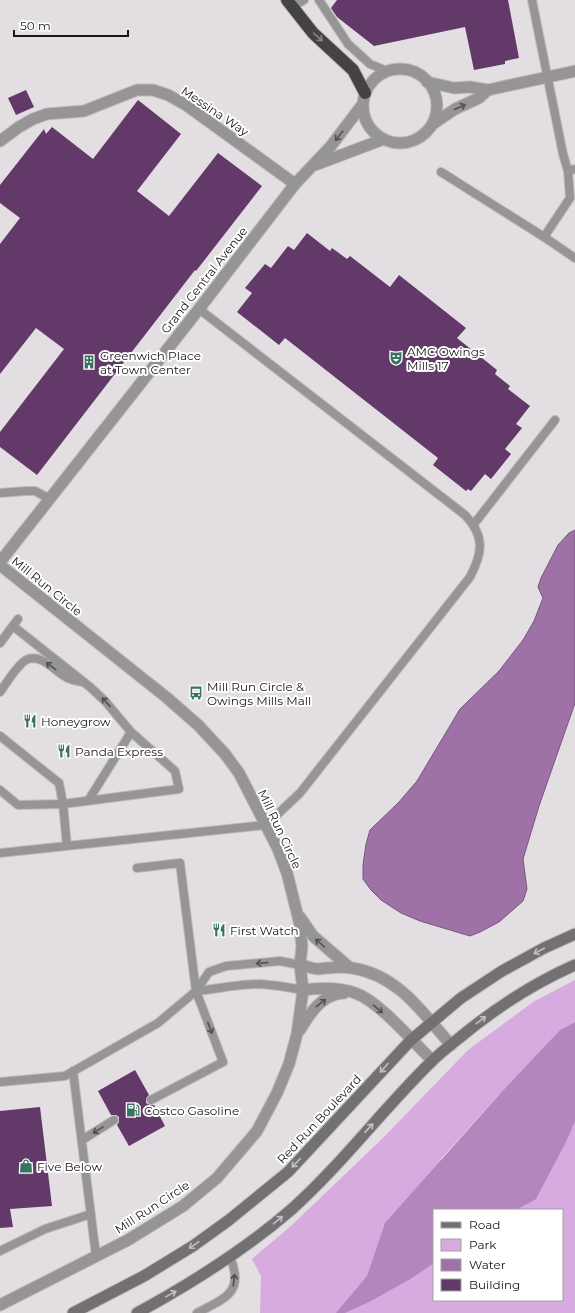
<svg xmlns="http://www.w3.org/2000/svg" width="575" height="1313" font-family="Montserrat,sans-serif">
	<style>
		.green { fill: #d7abe0; fill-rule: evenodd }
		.forest { fill: #b486bd }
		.water { fill: #9f72a7; stroke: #76577c }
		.building { fill: #63396a }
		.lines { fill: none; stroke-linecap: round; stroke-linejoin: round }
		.service-casing { stroke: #bebabe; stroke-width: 10 }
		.minor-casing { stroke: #bebabe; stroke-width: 13 }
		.tertiary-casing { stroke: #bebabe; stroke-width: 13 }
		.secondary-casing { stroke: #bebabe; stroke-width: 13 }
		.motorway-casing { stroke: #bebabe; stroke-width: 14 }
		.service { stroke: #969496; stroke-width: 8 }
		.minor { stroke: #969496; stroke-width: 11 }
		.tertiary { stroke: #969496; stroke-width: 11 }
		.secondary { stroke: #737073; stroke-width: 11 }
		.motorway { stroke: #454246; stroke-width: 12 }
		.oneway { stroke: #868487 }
		.oneway2 { stroke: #514f51 }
		.oneway3 { stroke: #c0bfc0 }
		.labels { text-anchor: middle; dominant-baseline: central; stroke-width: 4; stroke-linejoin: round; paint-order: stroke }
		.street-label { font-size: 12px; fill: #181719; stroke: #fff }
		.poi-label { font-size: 12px; fill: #181719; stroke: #fff; text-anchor: start }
	</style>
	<rect width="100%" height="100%" fill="#e2dee2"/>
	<!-- green -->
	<path class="green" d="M575 980V1022L560 1030 507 1086 439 1161 575 1093V1313H260L261 1276 252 1259 292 1225 383 1138 468 1050 533 1002ZM434 1210H562V1300H434Z"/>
	<!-- forest -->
	<path class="forest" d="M575 1022V1121L566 1142 536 1199 516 1210H434V1263L412 1278 371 1301 345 1313H336L367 1276 385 1223 507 1086 560 1030Z"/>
	<!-- water -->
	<path class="water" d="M575 530V703L539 806 523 859 527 889 523 901 499 922 480 932 470 936 420 921 401 913 381 900 371 890 363 879V865L366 844 370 830 399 802 417 781 460 709 499 671 523 640 534 621 543 598 538 587 541 578 558 545 569 533Z"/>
	<!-- building -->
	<path class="building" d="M337 0H508L519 58 505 61V64L474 70 465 27 374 46 337 17 331 8Z
		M26 90 34 107 16 115 8 98Z
		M138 100 181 134 137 191 169 216 218 153 262 186 196 271 195 270 37 475 0 447V432L64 349 36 328 0 374V244L20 218 0 203V185L44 129 46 134 52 127 93 159Z
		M307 233 330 251 332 248 347 259 350 256 390 287 399 275 466 328 457 338 497 370 495 374 510 386 508 389 530 406 516 424 522 428 505 449 511 454 491 479 485 474 471 491 468 489 466 491 433 465 438 458 285 338 279 345 237 312 252 293 245 288 265 264 271 268 288 246 294 250Z
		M135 1070 149 1095 146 1099V1103L150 1105H154L165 1126 129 1146 117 1125 119 1122V1117L116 1115H111L98 1091Z
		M40 1107 52 1206 10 1209 13 1227 0 1228V1111Z"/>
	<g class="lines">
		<!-- service casing -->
		<g class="service-casing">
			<path id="service" d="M319 0 348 44 370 64 387 71
				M532 0 563 154 568 171
				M292 7 304 0
				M575 169 568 171 570 198 544 237 575 258
				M441 172 544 237
				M0 493 26 491H35L50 499
				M474 524 555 420
				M13 626 90 687 105 701 131 732
				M0 643 18 619
				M0 692C6 684 17 665 26 660 43 652 57 675 70 679 74 681 79 681 83 682
				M0 736 59 783 63 804 67 846
				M0 790 18 805 63 804 179 789 175 771 131 732 88 801
				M0 853 266 825 300 793 470 577C483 552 485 536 465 515L199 309
				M137 868 180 863 196 991 223 1062 151 1100
				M196 991C217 989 238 984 260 984 275 985 289 987 303 990
				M73 1071 96 1256
				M0 1082 65 1076 158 1023 196 991 209 972 226 966 280 961 300 965
				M82 1140 114 1120
				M0 1251 45 1229 91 1214
				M197 1313C225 1298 245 1293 230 1257"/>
		</g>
		<!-- minor casing -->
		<g class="minor-casing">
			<path id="minor" d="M0 141 19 127 33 119 47 114 84 111 137 90H153L168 95 186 105 295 184"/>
		</g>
		<!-- tertiary casing -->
		<g class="tertiary-casing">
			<path id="tertiary" d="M363 106a37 37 0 1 1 74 0a37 37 0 1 1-74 0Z
				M427 82 454 88 470 87 488 90 575 71
				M433 124 455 109 479 98 488 90
				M315 165 384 139
				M0 562 199 309 295 184 331 146 362 105
				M0 565 166 697 198 725 225 754 239 773 278 849 287 873 299 921 302 946 300 965 303 990 297 1034 289 1064 277 1093 257 1131 217 1178 183 1206 128 1240 0 1305
				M300 917 313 936 349 967
				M300 965C306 966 312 969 318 969 329 968 340 966 352 968 398 975 422 1012 451 1045
				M303 990C320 988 339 987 355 993 379 1001 413 1042 432 1060
				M300 1030C310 1013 322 994 344 993"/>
		</g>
		<!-- secondary casing -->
		<g class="secondary-casing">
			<path id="secondary" d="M73 1313 144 1276 193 1246 229 1220 288 1172 411 1040 461 998 502 971 544 948 575 934
				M137 1313C192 1283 245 1250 292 1209 342 1164 383 1109 431 1062 439 1054 449 1046 458 1039 494 1009 532 984 575 965"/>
		</g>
		<!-- motorway casing -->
		<g class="motorway-casing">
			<path id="motorway" d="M287 0 313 33 353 70 365 93"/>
		</g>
		<!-- service -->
		<use href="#service" class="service"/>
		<!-- minor -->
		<use href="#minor" class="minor"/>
		<!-- tertiary -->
		<use href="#tertiary" class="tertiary"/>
		<!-- secondary -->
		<use href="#secondary" class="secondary"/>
		<!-- motorway -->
		<use href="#motorway" class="motorway"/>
	</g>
	<!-- one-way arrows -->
	<defs><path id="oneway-shaft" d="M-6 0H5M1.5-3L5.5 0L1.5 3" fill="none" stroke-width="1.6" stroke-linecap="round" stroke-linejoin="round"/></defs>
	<use class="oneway" href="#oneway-shaft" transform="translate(318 37) rotate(42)"/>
	<g class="oneway2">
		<use href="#oneway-shaft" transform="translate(460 107) rotate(-24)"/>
		<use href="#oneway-shaft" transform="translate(339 136) rotate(129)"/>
		<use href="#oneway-shaft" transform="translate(51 666) rotate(-144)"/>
		<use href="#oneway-shaft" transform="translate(106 702) rotate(-133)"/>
		<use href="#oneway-shaft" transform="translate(320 943) rotate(-138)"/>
		<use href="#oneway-shaft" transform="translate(262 963) rotate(175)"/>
		<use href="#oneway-shaft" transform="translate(321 1003) rotate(-38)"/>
		<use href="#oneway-shaft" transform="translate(378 1009) rotate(40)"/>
		<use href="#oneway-shaft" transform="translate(210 1028) rotate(68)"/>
		<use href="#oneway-shaft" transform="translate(98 1130) rotate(148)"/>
		<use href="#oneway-shaft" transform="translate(234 1280) rotate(-83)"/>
	</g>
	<g class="oneway3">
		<use href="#oneway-shaft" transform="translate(539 951) rotate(152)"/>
		<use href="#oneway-shaft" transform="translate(481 1020) rotate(-37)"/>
		<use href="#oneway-shaft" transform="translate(384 1068) rotate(132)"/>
		<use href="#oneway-shaft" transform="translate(369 1128) rotate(-47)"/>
		<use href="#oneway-shaft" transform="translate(296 1163) rotate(134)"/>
		<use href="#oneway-shaft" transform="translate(278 1220) rotate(-40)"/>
		<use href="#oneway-shaft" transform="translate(194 1245) rotate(146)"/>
		<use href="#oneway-shaft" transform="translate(171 1294) rotate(-29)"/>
	</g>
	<!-- icons -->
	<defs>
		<g id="theatre-bare" transform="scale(1.08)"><path d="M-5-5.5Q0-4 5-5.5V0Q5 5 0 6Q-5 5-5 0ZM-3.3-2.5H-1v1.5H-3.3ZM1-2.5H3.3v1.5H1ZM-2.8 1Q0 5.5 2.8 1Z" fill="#367461" stroke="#fff" stroke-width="2.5" paint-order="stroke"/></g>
		<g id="building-bare" transform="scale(1.08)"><path d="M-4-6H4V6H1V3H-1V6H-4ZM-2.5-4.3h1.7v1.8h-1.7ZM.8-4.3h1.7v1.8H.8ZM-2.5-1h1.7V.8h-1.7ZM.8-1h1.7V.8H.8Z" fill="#367461" stroke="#fff" stroke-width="2.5" paint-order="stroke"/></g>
		<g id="bus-bare" transform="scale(1.08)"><path d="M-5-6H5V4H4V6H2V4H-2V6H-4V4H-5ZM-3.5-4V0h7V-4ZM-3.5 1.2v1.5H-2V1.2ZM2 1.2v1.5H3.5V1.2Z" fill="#367461" stroke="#fff" stroke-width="2.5" paint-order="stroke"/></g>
		<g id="restaurant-bare" transform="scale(1.08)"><path d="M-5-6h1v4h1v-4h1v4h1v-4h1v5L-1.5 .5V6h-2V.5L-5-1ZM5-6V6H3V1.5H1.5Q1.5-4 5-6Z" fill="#367461" stroke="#fff" stroke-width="2.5" paint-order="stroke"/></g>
		<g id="fuel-bare" transform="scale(1.08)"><path d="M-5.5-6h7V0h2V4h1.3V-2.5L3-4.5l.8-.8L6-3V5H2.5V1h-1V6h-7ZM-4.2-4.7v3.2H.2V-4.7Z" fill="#367461" stroke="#fff" stroke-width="2.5" paint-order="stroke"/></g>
		<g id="shop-bare" transform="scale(1.08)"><path d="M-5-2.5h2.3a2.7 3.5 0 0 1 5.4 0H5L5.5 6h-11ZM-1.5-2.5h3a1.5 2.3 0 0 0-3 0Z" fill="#367461" stroke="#fff" stroke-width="2.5" paint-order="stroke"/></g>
	</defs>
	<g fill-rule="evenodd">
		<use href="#theatre-bare" x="396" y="358"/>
		<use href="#building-bare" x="89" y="362"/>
		<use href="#bus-bare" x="196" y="693"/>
		<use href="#restaurant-bare" x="30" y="721"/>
		<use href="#restaurant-bare" x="64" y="751"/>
		<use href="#restaurant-bare" x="219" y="930"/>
		<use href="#fuel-bare" x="133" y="1110"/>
		<use href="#shop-bare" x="26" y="1166"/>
	</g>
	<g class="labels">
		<!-- street labels -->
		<g class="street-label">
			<text transform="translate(215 111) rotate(34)">Messina Way</text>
			<text transform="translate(204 280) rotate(-52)">Grand Central Avenue</text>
			<text transform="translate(47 586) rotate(39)">Mill Run Circle</text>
			<text transform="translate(280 829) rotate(65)">Mill Run Circle</text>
			<text transform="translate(319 1119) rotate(-47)">Red Run Boulevard</text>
			<text transform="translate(152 1207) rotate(-33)">Mill Run Circle</text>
		</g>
		<!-- poi labels -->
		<g class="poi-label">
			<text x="407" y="351">AMC Owings<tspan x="407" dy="14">Mills 17</tspan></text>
			<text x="100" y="355">Greenwich Place<tspan x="100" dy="14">at Town Center</tspan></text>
			<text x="207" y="686">Mill Run Circle &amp;<tspan x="207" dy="14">Owings Mills Mall</tspan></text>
			<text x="41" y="721">Honeygrow</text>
			<text x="75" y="751">Panda Express</text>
			<text x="230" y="930">First Watch</text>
			<text x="144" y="1110">Costco Gasoline</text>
			<text x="37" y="1166">Five Below</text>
		</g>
	</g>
	<!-- legend -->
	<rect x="433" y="1209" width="130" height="92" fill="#ffffff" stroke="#a3a2a3"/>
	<rect x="441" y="1222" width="20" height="6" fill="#737073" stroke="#a3a2a3"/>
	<text x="469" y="1229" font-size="12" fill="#181719">Road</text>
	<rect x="441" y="1239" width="20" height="12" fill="#d7abe0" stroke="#a3a2a3"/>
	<text x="469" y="1249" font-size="12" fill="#181719">Park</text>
	<rect x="441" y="1259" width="20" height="12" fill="#9f72a7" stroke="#a3a2a3"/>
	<text x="469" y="1269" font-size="12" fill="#181719">Water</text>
	<rect x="441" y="1279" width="20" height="12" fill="#63396a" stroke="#a3a2a3"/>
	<text x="469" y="1289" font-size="12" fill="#181719">Building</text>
	<!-- scale -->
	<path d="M14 30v6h114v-6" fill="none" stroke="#181719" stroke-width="2"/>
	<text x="20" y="30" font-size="12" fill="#181719" stroke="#ffffff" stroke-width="3" paint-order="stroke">50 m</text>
</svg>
